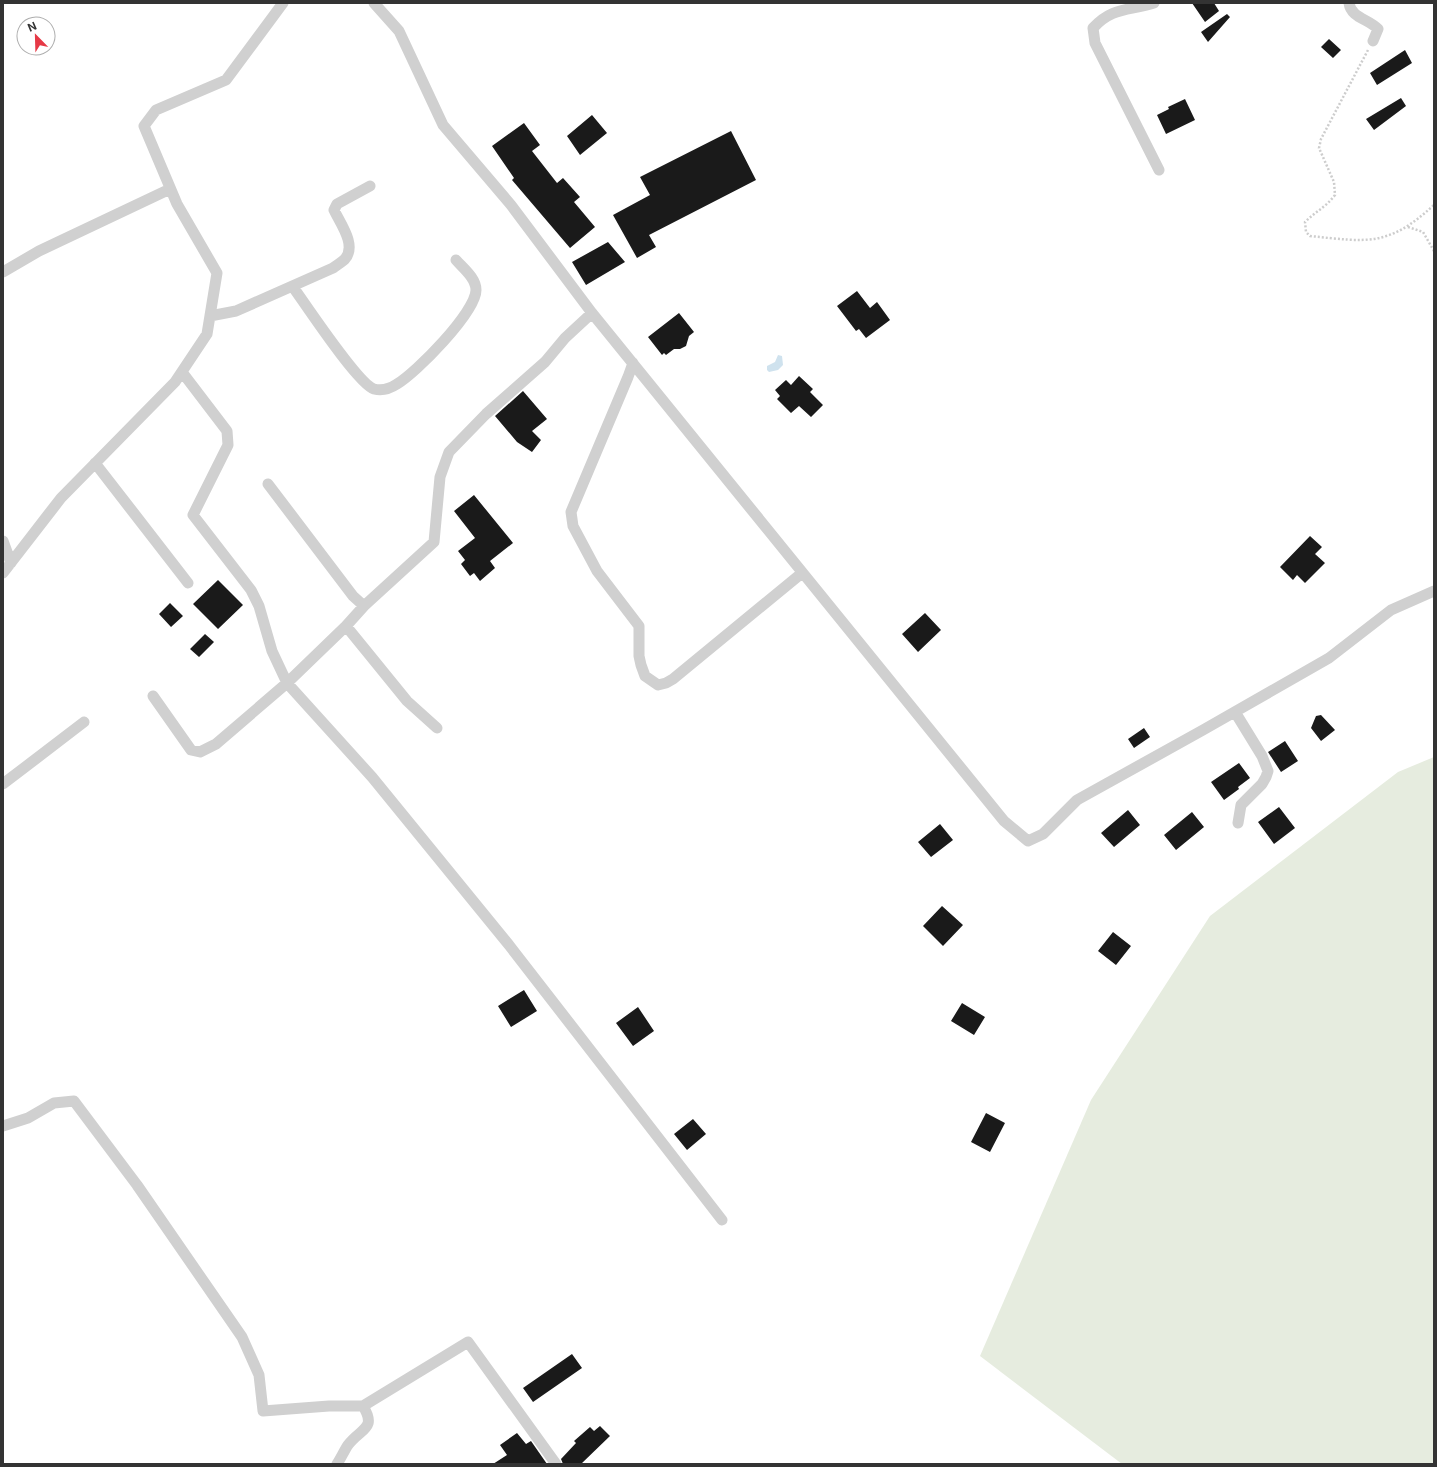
<svg xmlns="http://www.w3.org/2000/svg" width="1437" height="1467" font-family="Inter,sans-serif">
	<style>
		.green { fill: #e6ecdf }
		.water { fill: #cfe2ee }
		.building { fill: #1a1a1a }
		.lines { fill: none; stroke-linecap: round; stroke-linejoin: round }
		.path { stroke: #cdcdcd; stroke-width: 2.5; stroke-dasharray: 2 2; stroke-linecap: butt }
		.street { stroke: #d0d0d0; stroke-width: 11 }
	</style>
	<rect width="100%" height="100%" fill="#fff"/>
	<!-- green -->
	<path class="green" d="M1434 757V1464H1122L980 1356 1091 1100 1210 916 1398 772Z"/>
	<!-- water -->
	<path class="water" d="M778 355 782 356 783 365 778 370 769 372 767 370V366L775 362Z"/>
	<!-- building -->
	<path class="building" d="M1192 3H1214L1219 11 1205 22Z
		M1227 14 1230 17 1208 42 1201 32Z
		M1329 39 1341 50 1333 58 1321 47Z
		M1405 50 1412 63 1377 85 1370 73Z
		M1401 98 1406 106 1374 130 1366 119Z
		M1185 99 1195 120 1166 134 1157 115 1169 109 1168 107Z
		M592 115 607 133 580 155 567 136Z
		M524 123 540 145 532 151 557 183 563 178 580 197 574 202 595 227 570 248 512 180 514 178 492 146Z
		M731 131 756 180 649 235 656 247 637 258 613 215 650 195 640 177Z
		M608 242 625 262 586 285 572 262Z
		M857 291 870 308 877 302 890 320 866 338 859 329 856 331 837 306Z
		M679 313 694 332 689 336 686 346 680 349H674L666 355 664 353 662 355 648 337Z
		M799 376 813 389 810 392 823 405 811 417 799 406 791 413 777 399 780 396 775 390 786 380 791 385Z
		M523 391 547 419 532 431 541 440 532 452 517 442 495 416Z
		M474 495 513 543 490 561 495 568 480 581 474 573 470 576 461 564 465 560 458 551 475 538 454 511Z
		M1310 536 1322 547 1315 554 1325 563 1305 583 1297 575 1293 580 1280 567Z
		M218 580 243 605 218 629 193 604Z
		M170 603 183 616 171 627 159 614Z
		M925 613 941 630 918 652 902 634Z
		M205 634 214 642 199 657 190 649Z
		M1321 715 1335 730 1321 741 1311 728 1316 716Z
		M1144 728 1150 737 1134 748 1128 739Z
		M1285 741 1298 761 1281 772 1268 752Z
		M1239 763 1250 778 1238 787 1239 789 1224 800 1211 782Z
		M1279 807 1295 828 1274 844 1258 822Z
		M1128 810 1140 825 1114 847 1101 833Z
		M1192 812 1204 827 1176 850 1164 835Z
		M940 824 953 840 931 857 918 842Z
		M942 906 963 925 943 946 923 926Z
		M1113 932 1131 946 1116 965 1098 951Z
		M524 990 537 1011 511 1027 498 1006Z
		M962 1003 985 1017 974 1035 951 1021Z
		M638 1007 654 1031 633 1046 616 1023Z
		M986 1113 1005 1123 990 1152 971 1142Z
		M693 1119 706 1134 687 1150 674 1134Z
		M572 1354 582 1368 533 1402 523 1388Z
		M600 1426 610 1436 581 1464H563L561 1459 576 1443 574 1441 590 1427 594 1431Z
		M517 1433 526 1444 531 1441 547 1464H493L507 1455 500 1445Z"/>
	<g class="lines">
		<!-- path -->
		<path class="path" d="M1368 50 1321 139 1319 148 1334 182 1335 195C1326 207 1315 212 1305 222L1306 232 1310 236C1368 242 1388 247 1434 205
			M1408 227 1423 232 1434 251"/>
		<!-- street -->
		<path class="street" d="M374 3 399 31 443 125 511 205 592 313 1004 821 1028 841 1043 834 1077 800 1203 730 1329 658 1391 610 1434 591
			M1154 3C1128 11 1112 7 1093 28L1095 43 1159 170
			M1349 3C1351 18 1369 19 1378 29L1373 41
			M3 272 39 251 170 189
			M293 287C306 305 358 384 374 389 382 391 391 388 397 384 416 373 476 312 476 290 476 278 463 268 456 260
			M210 316 236 311 333 268C337 265 342 262 345 259 357 245 340 223 334 210L337 204 370 186
			M633 363 628 377 571 512 573 526 597 571 639 626V656L641 665 645 676 658 685 666 683 673 679 802 573
			M182 372 227 431 228 445 193 515 251 590 259 606 272 651 287 683 372 777 509 945 722 1220
			M95 463 188 583
			M268 484 353 596 364 606
			M3 541 11 563
			M3 573 61 498 175 382 207 334 217 273 177 204 144 126 156 110 226 80 283 3
			M346 626 407 701 437 728
			M153 696 191 750 200 752 216 744 287 683 346 626 364 606 434 542 440 477 449 452 486 414 545 362 565 338 592 313
			M1235 712 1262 756 1268 771 1266 777 1262 784 1241 805 1238 823
			M3 784 84 722
			M3 1126 28 1118 54 1103 74 1101 137 1185 242 1337 259 1375 263 1411 329 1406H363L468 1342 556 1464
			M337 1464C341 1458 344 1451 348 1445 361 1428 377 1429 363 1406"/>
	</g>
	<!-- border -->
	<rect width="1437" height="1467" fill="none" stroke="#333333" stroke-width="8"/>
	<!-- north arrow -->
	<g transform="translate(36 36) rotate(337)"><circle r="19" fill="#ffffff" stroke="#adadad"/>
	<path d="M0-3L7 15L0 10L-7 15Z" fill="#e63946"/>
	<text y="-6" font-size="11" font-weight="bold" text-anchor="middle" fill="#333333">N</text>
	</g>
</svg>
